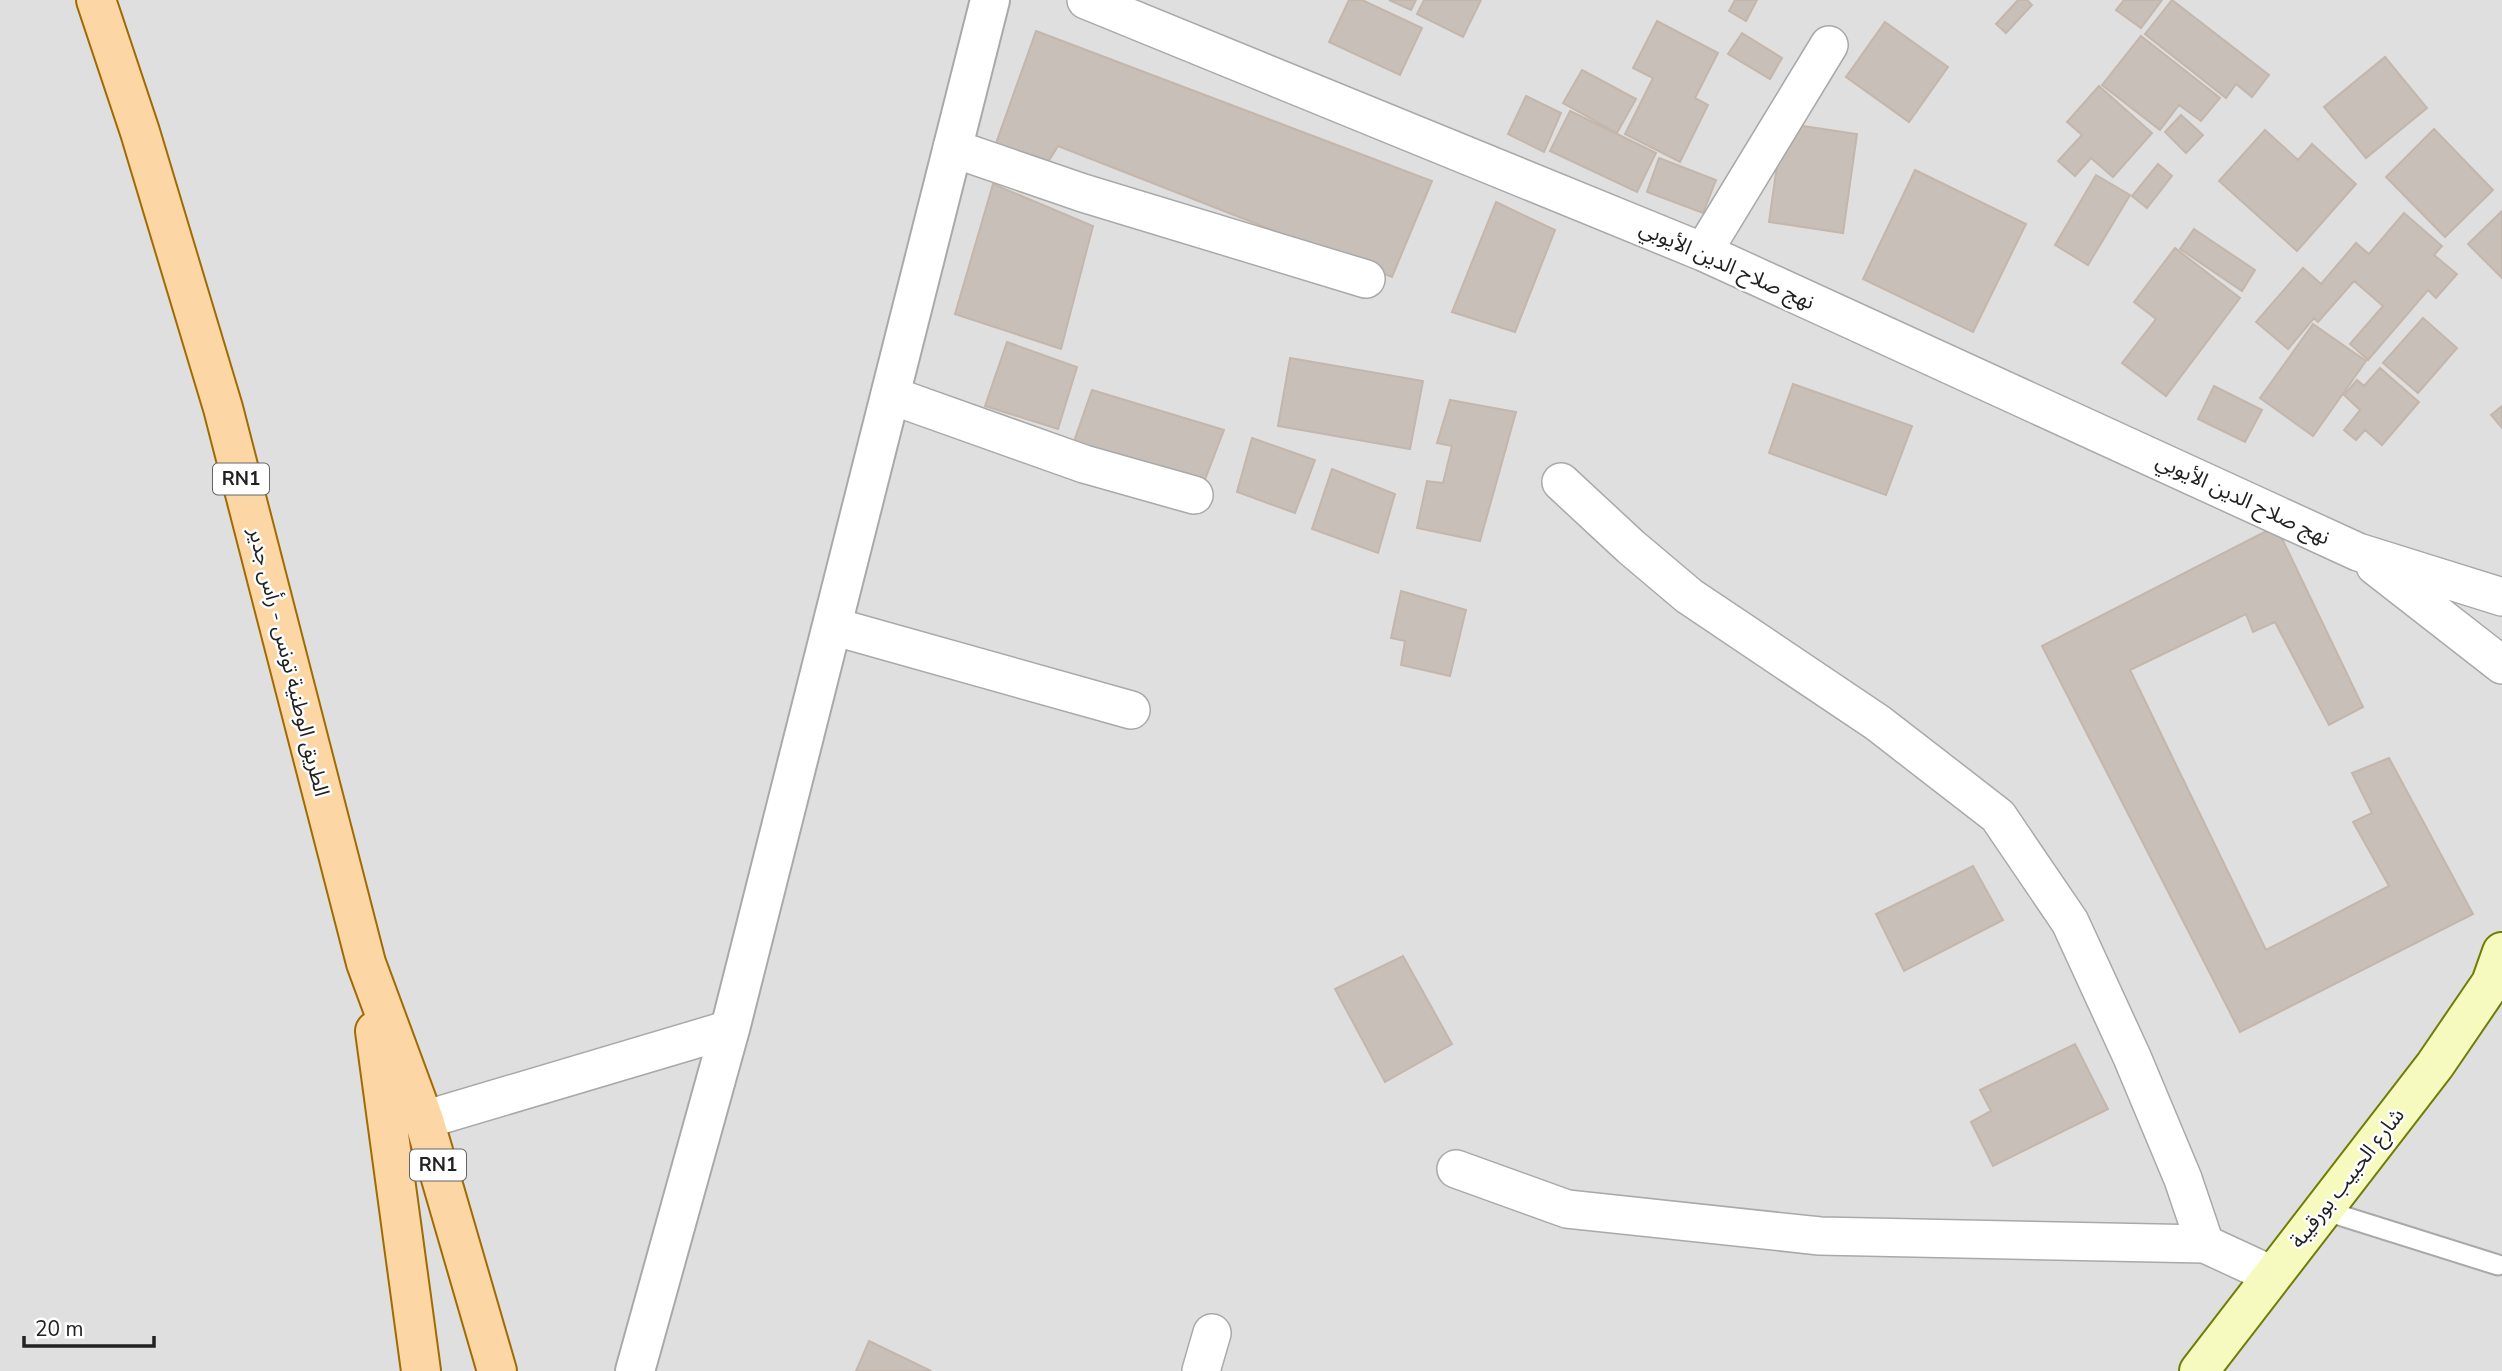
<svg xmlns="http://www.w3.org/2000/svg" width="2502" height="1371" font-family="'Nunito Sans','Noto Sans Arabic',sans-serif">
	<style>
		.residential { fill: #e0dfdf }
		.building { fill: #c7bfb8; stroke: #c4b6ab; stroke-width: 2 }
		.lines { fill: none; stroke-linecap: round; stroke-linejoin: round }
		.service-casing { stroke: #a9a9a9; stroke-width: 23 }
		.minor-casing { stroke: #a9a9a9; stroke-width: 40 }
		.tertiary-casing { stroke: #a9a9a9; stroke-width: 42 }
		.secondary-casing { stroke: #707d05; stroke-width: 42 }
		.primary-casing { stroke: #a06b00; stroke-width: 42 }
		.service { stroke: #fff; stroke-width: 19 }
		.minor { stroke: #fff; stroke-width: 37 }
		.tertiary { stroke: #fff; stroke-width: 38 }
		.secondary { stroke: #f7fabf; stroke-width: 38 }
		.primary { stroke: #fcd6a4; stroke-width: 38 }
		.labels { text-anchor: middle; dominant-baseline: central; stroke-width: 5; stroke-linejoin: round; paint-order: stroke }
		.shield { fill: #fff; stroke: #646464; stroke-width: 2 }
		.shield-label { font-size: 19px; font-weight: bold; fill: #222 }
		.street-label { font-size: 21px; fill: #222; stroke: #fff }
	</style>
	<rect width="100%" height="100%" fill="#f2efe9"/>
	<!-- residential -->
	<path class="residential" d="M0 0H2502V1371H0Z"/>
	<!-- building -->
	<path class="building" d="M1349 0H1362L1422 28 1400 75 1329 42Z
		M1389 0H1416L1411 10Z
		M1424 0H1481L1463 37 1417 14Z
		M1735 0H1757L1746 21 1729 11Z
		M2018 0H2027L2032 5 2006 33 1996 24Z
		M2124 0H2162L2141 28 2116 10Z
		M2172 0 2269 75 2252 97 2236 84 2226 98 2145 34Z
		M1657 21 1718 53 1695 98 1708 105 1680 162 1625 134 1653 78 1633 68Z
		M1885 22 1948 67 1909 122 1846 77Z
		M1036 31 1432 181 1392 277 1058 146 1045 167 994 149Z
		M1742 33 1782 58 1770 79 1728 54Z
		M2141 36 2220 98 2201 121 2179 105 2160 130 2102 85Z
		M2385 57 2427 108 2366 158 2324 107Z
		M1582 70 1636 99 1617 133 1563 103Z
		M2099 86 2152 133 2113 177 2091 158 2075 176 2058 161 2082 135 2067 122Z
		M1526 96 1561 113 1544 152 1508 134Z
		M1570 111 1656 153 1637 192 1550 151Z
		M2181 115 2203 135 2186 153 2165 132Z
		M1783 123 1857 134 1843 233 1769 222Z
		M2434 129 2493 190 2445 237 2386 177Z
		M2265 130 2298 160 2312 144 2356 184 2297 251 2219 181Z
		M1659 158 1716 180 1703 213 1647 192Z
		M2158 164 2172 176 2147 208 2132 196Z
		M1915 170 2026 224 1973 332 1863 279Z
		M2096 175 2130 195 2088 265 2055 245Z
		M993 184 1093 226 1061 349 955 314Z
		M1496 202 1555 230 1515 332 1452 312Z
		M2502 211V278L2468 244Z
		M2404 213 2442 246 2434 255 2457 274 2436 298 2428 290 2368 360 2350 344 2383 306 2354 281 2318 322 2314 318 2288 349 2256 322 2303 268 2321 284 2356 243 2369 254Z
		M2194 229 2255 270 2242 291 2180 249Z
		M2175 248 2240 298 2166 396 2122 363 2156 319 2134 302Z
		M2423 318 2457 348 2418 393 2383 363Z
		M2313 324 2366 361 2313 436 2260 398Z
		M1007 342 1077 367 1058 429 985 406Z
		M1290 358 1423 381 1410 449 1278 426Z
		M2380 368 2419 402 2382 445 2365 430 2356 440 2344 430 2360 410 2344 395 2357 380 2364 386Z
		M1793 384 1912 426 1886 495 1769 453Z
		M2214 386 2262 410 2245 442 2198 419Z
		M1092 390 1224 430 1204 482 1073 444Z
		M1450 400 1516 412 1480 541 1417 528 1427 481 1443 483 1452 446 1437 443Z
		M2502 406V428L2491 415Z
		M1252 438 1315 460 1295 513 1237 492Z
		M1332 469 1395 494 1378 553 1312 529Z
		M2276 526 2363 707 2329 725 2275 622 2253 632 2246 614 2130 670 2266 950 2389 886 2353 822 2372 813 2352 773 2389 758 2473 914 2240 1032 2042 646Z
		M1401 591 1466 610 1450 676 1401 665 1405 641 1391 638Z
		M1973 866 2003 920 1904 971 1876 914Z
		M1403 956 1452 1044 1385 1082 1335 989Z
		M2075 1044 2108 1109 1993 1166 1971 1122 1991 1111 1980 1090Z
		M869 1341 931 1371H856Z"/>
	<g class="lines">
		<!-- service casing -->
		<g class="service-casing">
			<path id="service" d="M2323 1210 2498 1265"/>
		</g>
		<!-- minor casing -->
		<g class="minor-casing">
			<path id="minor" d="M1086 0 1703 252 2358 552 2502 597
				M952 148 1083 193 1366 279
				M1703 252 1829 45
				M890 395 1084 464 1194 495
				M1561 482 1631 547 1689 596 1878 723 1998 816 2070 922 2132 1057 2183 1179 2205 1244 2272 1275
				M2375 566 2502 665
				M832 626 1131 710
				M424 1120 730 1029
				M1456 1169 1567 1209 1820 1236 2205 1244
				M1201 1371 1212 1333"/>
		</g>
		<!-- tertiary casing -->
		<g class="tertiary-casing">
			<path id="tertiary" d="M635 1371 730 1029 990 0"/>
		</g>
		<!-- secondary casing -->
		<g class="secondary-casing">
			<path id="secondary" d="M2199 1371 2435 1065 2491 983 2502 952"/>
		</g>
		<!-- primary casing -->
		<g class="primary-casing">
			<path id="primary" d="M96 0 140 132 223 408 366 963 424 1120 497 1371
				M375 1031 421 1371"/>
		</g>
		<!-- service -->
		<use href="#service" class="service"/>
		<!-- minor -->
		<use href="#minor" class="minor"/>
		<!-- tertiary -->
		<use href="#tertiary" class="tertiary"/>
		<!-- secondary -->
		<use href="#secondary" class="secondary"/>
		<!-- primary -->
		<use href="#primary" class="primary"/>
	</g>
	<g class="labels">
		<!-- shield labels -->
		<g class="shield">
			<rect x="213" y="463.5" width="56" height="31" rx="5"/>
			<rect x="410" y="1149.5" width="56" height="31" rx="5"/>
		</g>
		<g class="shield-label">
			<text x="241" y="479">RN1</text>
			<text x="438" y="1165">RN1</text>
		</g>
		<!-- street labels -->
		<g class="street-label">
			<text transform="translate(1727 265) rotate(24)">نهج صلاح الدين الأيوبي</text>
			<text transform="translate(2243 499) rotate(25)">نهج صلاح الدين الأيوبي</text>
			<text transform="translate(289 662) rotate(76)">الطريق الوطنية تونس - رأس جدير</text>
			<text transform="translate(2347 1178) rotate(-52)">شارع الحبيب بورقيبة</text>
		</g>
	</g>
	<!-- scale -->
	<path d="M24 1336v10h130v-10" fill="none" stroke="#222222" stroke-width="3.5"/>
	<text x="35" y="1336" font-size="21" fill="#222222" stroke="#ffffff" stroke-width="5" paint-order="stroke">20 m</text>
</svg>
